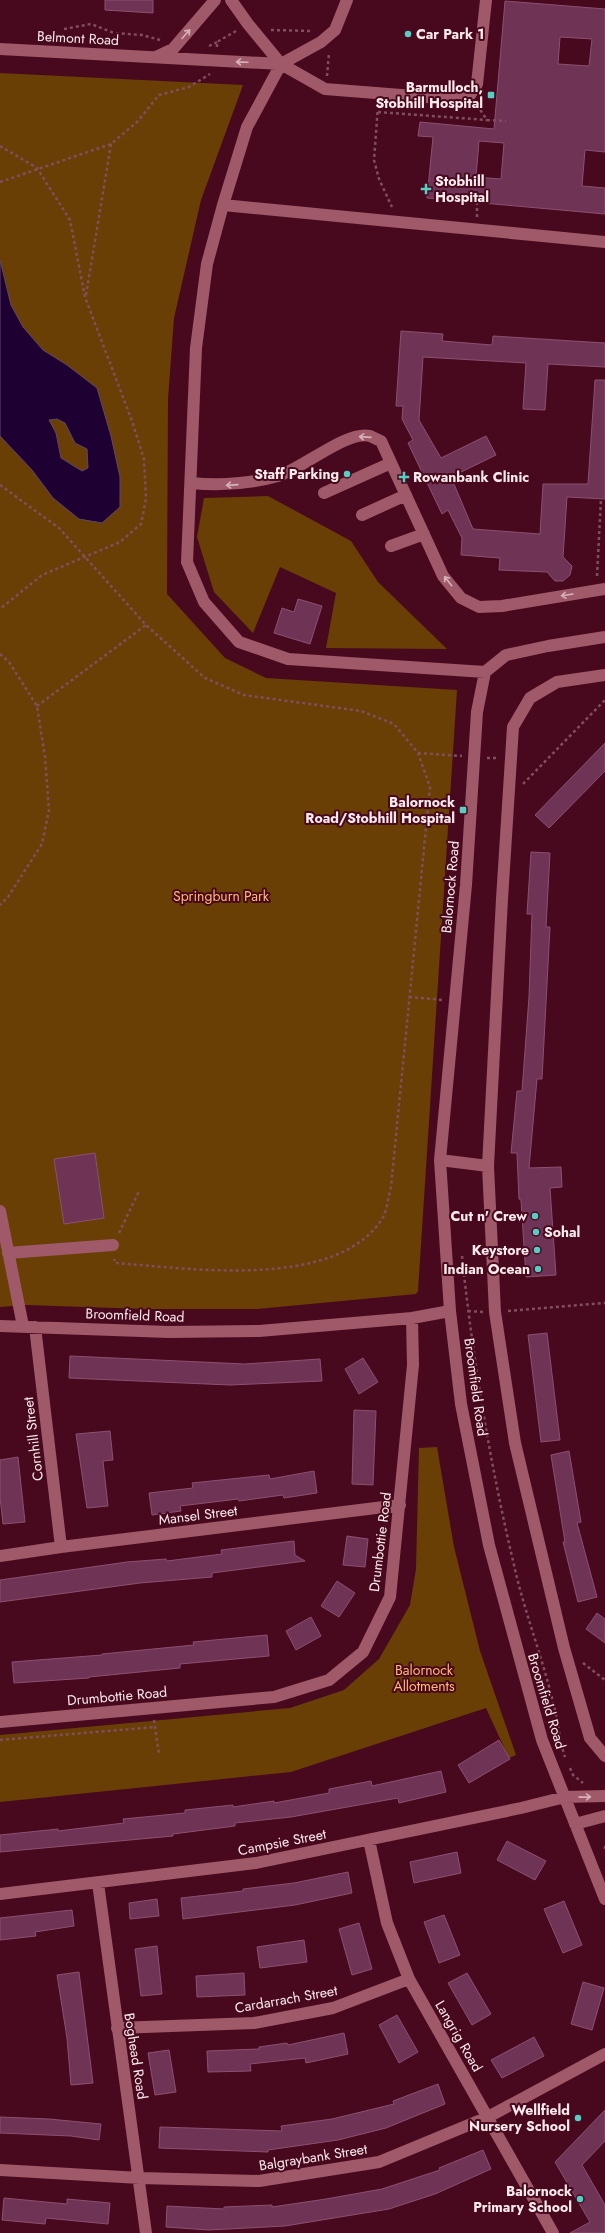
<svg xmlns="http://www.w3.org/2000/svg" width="605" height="2233" font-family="Jost,sans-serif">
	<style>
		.green { fill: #693f06 }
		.water { fill: #1e0032; stroke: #61466a; fill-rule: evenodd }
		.building { fill: #6f3455; stroke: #8d4f70; fill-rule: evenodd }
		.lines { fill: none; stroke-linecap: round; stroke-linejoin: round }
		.path { stroke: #7f4f5e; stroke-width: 2.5; stroke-dasharray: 3 3; stroke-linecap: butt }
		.minor { stroke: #9f5968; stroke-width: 12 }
		.oneway { stroke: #d7b1b8 }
		.poi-dot { fill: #56cec3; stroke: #48091e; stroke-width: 1.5 }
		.labels { text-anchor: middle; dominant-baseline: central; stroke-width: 4; stroke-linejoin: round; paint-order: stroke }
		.poi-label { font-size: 14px; font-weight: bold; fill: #fcebed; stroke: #48091e; text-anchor: end }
		.street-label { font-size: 14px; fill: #fcebed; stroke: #48091e }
		.park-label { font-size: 14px; fill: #ffbb73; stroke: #48091e }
	</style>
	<rect width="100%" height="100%" fill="#48091e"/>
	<!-- green -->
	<path class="green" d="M0 73 243 85 201 200 174 318 168 399 167 594 225 658 266 678 457 690 418 1291 416 1294 257 1309H146L26 1305 0 1307Z
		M268 496 351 541 378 582 447 649 326 648 336 593 280 567 253 633 214 592 197 537 204 498Z
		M437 1447 454 1547 480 1651 516 1755 509 1758 486 1708 291 1772 0 1802V1735L290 1708 344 1690 379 1659 410 1605 416 1569 419 1448Z"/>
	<!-- water -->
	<path class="water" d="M0 260 11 305 23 327 43 350 67 365 97 388 111 436 120 477V507L102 523 79 519 53 498 32 470 0 436ZM57 419 65 423 75 443 87 449 88 468 82 471 61 458 56 433 49 420Z"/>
	<!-- building -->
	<path class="building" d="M105 0H153V13L105 10Z
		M505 1 605 9V152L585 150 582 186 605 188V214L427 198 433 137 418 136 420 122 494 129ZM560 37 592 39 589 66 558 64ZM479 141 504 143 501 179 476 177Z
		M401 331 443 334 442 341 492 345 493 336 605 343V367L548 364 545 410 523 409 526 363 423 357 419 420 441 458 486 436 496 455 451 477 473 529 540 534 543 484H588L595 380H605V499L567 497 563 557 572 566 570 575 563 581H555L547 572 499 570 500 558 461 555 462 538 448 510 442 514 408 443 413 440 402 419 403 406H396Z
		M298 599 322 606 310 644 274 633 282 608 294 612Z
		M605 743V771L549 828 535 815Z
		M531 852 550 853 546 927H550L542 1079H537L529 1168 561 1167 562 1187 550 1188 556 1275 526 1277 521 1200 519 1199 517 1153H511L517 1091H522L529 997 532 914H527Z
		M95 1153 104 1218 64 1224 54 1159Z
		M547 1333 560 1440 541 1442 528 1335Z
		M70 1356 245 1364 320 1359 322 1381 230 1385 69 1378Z
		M363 1358 378 1382 359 1394 345 1369Z
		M354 1410 376 1411 373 1485 352 1484Z
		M110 1431 113 1460 103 1461 108 1506 87 1508 76 1434Z
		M569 1451 581 1522 577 1523 597 1597 578 1602 563 1542H565L551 1455Z
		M18 1457 25 1522 3 1524 0 1497V1460Z
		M314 1471 317 1493 284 1498 283 1495 239 1501 238 1499 180 1506 181 1511 152 1515 149 1493 193 1488 192 1483 269 1475 270 1479Z
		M347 1536 368 1539 365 1567 343 1565Z
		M294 1541 295 1555 305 1561 212 1573V1577L140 1583 0 1602V1580L127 1562 166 1559 167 1561 222 1554 221 1550Z
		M337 1581 355 1593 339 1617 321 1606Z
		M597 1613 605 1619V1643L586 1629Z
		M311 1617 321 1636 296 1650 286 1631Z
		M267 1635 269 1656 180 1664V1668L89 1677V1678L14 1683 12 1662 102 1655V1654L194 1645 193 1642Z
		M499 1740 510 1759 469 1783 458 1765Z
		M441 1771 446 1792 399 1803 398 1798 291 1817 235 1823V1826L173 1834V1836L0 1852V1835L58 1829V1831L124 1823 123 1819 185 1813V1810L233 1805V1807L274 1801V1803L329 1793V1789L371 1781 372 1786Z
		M507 1841 546 1861 535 1880 497 1860Z
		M457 1852 461 1873 414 1883 410 1862Z
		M348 1872 352 1893 295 1905 183 1919 181 1898 243 1891V1889L294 1883Z
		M157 1899 159 1916 130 1919 129 1903Z
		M564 1901 582 1945 563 1953 544 1909Z
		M72 1910 74 1926 35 1932 36 1936 0 1940V1918Z
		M444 1915 460 1955 439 1963 424 1922Z
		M359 1923 372 1969 352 1975 339 1929Z
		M304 1940 307 1962 260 1968 257 1947Z
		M157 1946 162 1994 141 1996 135 1949Z
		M79 1972 93 2083 71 2085 67 2038 57 1975Z
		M244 1973 245 1995 197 1997 196 1976Z
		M467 1973 491 2014 472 2025 448 1983Z
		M583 1982 604 1988 592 2030 571 2024Z
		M397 2015 418 2052 399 2063 379 2025Z
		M344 2033 348 2054 306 2063 305 2058 250 2064 251 2071 208 2072 207 2051 259 2049V2047L287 2043 288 2045Z
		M534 2037 544 2056 502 2078 491 2060Z
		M169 2050 176 2092 155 2095 148 2053Z
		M438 2084 445 2104 386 2128 338 2140 268 2150V2152L159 2148 160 2127 282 2131 281 2126 332 2119 394 2104 393 2101Z
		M605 2110V2141L582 2165 605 2205V2233H570L590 2222 555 2162Z
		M0 2117 49 2119 101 2124 99 2140 71 2136 0 2133Z
		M483 2150 491 2169 435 2194 389 2209 285 2226 209 2230 166 2227 167 2206 224 2209V2207L272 2205V2207L326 2199 382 2189 440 2170 439 2168Z
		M4 2198 67 2204V2199L110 2203 108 2224 46 2218 45 2224 2 2220Z"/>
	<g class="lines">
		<!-- path -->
		<path class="path" d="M64 29 91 24 114 33 142 35 160 40
			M271 30 312 31
			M209 46 217 42
			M217 47V42L236 31
			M327 76 329 53
			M477 105 487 120 506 121
			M378 106 374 160 379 179 392 207
			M378 112 487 120
			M0 146 37 168 70 220 85 297 132 421 144 459 146 499 141 524 120 542 42 575 0 609
			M0 182 111 144 137 122 159 95 189 87 210 74
			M477 217V203
			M86 295 111 144
			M0 485 59 528 146 625 205 678 244 695 361 711 394 724 418 753 430 787 391 1187C388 1197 387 1211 382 1219 335 1291 188 1268 115 1263L114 1259
			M597 576 601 499
			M0 654 9 662 37 706 45 757 49 810 42 844 8 897 0 905
			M37 706 146 625
			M418 753 462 756
			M487 758H498
			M523 784 605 700
			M409 997 443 1000
			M119 1233 139 1191
			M462 1256C473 1360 490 1464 514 1565 524 1611 542 1656 553 1702 558 1720 559 1739 565 1757
			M468 1311 483 1312
			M508 1311 605 1303
			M583 1663 605 1680
			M154 1720 159 1754
			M0 1740 155 1727
			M570 1768 573 1775 583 1783
			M605 1846V1851"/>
		<!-- minor -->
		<path class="minor" d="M231 0 248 24 281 64 325 89 452 99 470 95 477 84 486 0
			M347 0 335 30 321 42 281 64 247 127 223 205 207 264 196 348 187 562 204 602 239 642 288 659 485 672
			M0 49 281 64
			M156 57 173 49 215 0
			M223 205 605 242
			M191 483C221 486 249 484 278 476 302 469 347 430 370 436 373 437 377 440 381 441L443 576 461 598 479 607 502 606 605 589
			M324 493 391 463
			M362 515 406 495
			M391 546 424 534
			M605 637 548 646 506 655 485 672 477 712 466 885 440 1160 450 1311 461 1404 489 1545 542 1740 605 1899
			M605 675 557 682 530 698 513 727 502 899 488 1166 495 1312 515 1443 564 1648 590 1738 605 1756
			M440 1160 488 1166
			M0 1211 23 1326
			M8 1253 113 1245
			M0 1326 169 1332 259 1331 412 1318 450 1311
			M35 1327 61 1547
			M0 1556 61 1547 400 1505
			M0 1722 274 1697 329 1680 363 1652 390 1597 413 1365 412 1318
			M575 1824 605 1816
			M369 1840 387 1923 409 1979 553 2233
			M98 1883 146 2233
			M0 1894 256 1863 521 1808 565 1797 605 1796
			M117 2028 254 2023 333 2008 409 1979
			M0 2170 140 2178 259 2181 379 2162 488 2117 605 2054"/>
	</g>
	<!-- one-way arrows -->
	<defs><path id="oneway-shaft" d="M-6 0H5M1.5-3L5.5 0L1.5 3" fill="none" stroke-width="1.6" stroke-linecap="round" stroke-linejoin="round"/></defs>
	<g class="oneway">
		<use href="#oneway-shaft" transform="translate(186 34) rotate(-48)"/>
		<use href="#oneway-shaft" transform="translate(242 62) rotate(-178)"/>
		<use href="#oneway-shaft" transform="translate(365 437) rotate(-176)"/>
		<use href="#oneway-shaft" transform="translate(232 485) rotate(176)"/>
		<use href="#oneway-shaft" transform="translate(448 581) rotate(-128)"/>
		<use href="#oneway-shaft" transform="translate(567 595) rotate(171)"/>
		<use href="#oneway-shaft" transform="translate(585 1797) rotate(-1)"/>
	</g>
	<!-- markers -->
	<g class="poi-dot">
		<circle cx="408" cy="34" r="4"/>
		<rect x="487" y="91" width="8" height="8" rx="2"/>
		<path d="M424 183h4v4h4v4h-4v4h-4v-4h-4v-4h4z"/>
		<circle cx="347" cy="474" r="4"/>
		<path d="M402 471h4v4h4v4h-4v4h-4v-4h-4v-4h4z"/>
		<rect x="459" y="806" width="8" height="8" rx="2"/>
		<circle cx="535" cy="1216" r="4"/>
		<circle cx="536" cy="1232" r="4"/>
		<circle cx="537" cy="1250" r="4"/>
		<circle cx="538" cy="1269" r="4"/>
		<circle cx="578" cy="2118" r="4"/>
		<circle cx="580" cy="2199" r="4"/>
	</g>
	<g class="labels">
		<!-- poi labels -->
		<g class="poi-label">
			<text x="416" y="34" text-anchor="start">Car Park 1</text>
			<text x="483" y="87">Barmulloch,<tspan x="483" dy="16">Stobhill Hospital</tspan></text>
			<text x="435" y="181" text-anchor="start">Stobhill<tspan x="435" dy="16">Hospital</tspan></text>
			<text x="339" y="474">Staff Parking</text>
			<text x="413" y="477" text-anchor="start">Rowanbank Clinic</text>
			<text x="455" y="802">Balornock<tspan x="455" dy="16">Road/Stobhill Hospital</tspan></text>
			<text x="527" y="1216">Cut n' Crew</text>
			<text x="544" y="1232" text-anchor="start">Sohal</text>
			<text x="529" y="1250">Keystore</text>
			<text x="530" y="1269">Indian Ocean</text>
			<text x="570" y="2110">Wellfield<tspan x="570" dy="16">Nursery School</tspan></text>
			<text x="572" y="2191">Balornock<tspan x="572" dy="16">Primary School</tspan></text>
		</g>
		<!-- street labels -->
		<g class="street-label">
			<text transform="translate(78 38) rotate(3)">Belmont Road</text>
			<text transform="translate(450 887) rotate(-85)">Balornock Road</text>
			<text transform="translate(135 1315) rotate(2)">Broomfield Road</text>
			<text transform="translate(476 1387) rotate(82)">Broomfield Road</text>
			<text transform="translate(33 1439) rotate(-97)">Cornhill Street</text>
			<text transform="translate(198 1515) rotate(-7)">Mansel Street</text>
			<text transform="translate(380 1542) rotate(-83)">Drumbottie Road</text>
			<text transform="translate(117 1696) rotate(-5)">Drumbottie Road</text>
			<text transform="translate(547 1701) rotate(73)">Broomfield Road</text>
			<text transform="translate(282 1842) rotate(-11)">Campsie Street</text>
			<text transform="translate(286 1999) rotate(-10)">Cardarrach Street</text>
			<text transform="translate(459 2036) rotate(60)">Langrig Road</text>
			<text transform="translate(136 2056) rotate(81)">Boghead Road</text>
			<text transform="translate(313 2157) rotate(-9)">Balgraybank Street</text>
		</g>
		<!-- park labels -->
		<g class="park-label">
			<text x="221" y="896">Springburn Park</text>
			<text x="424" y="1670">Balornock<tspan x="424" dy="16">Allotments</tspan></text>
		</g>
	</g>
</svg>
